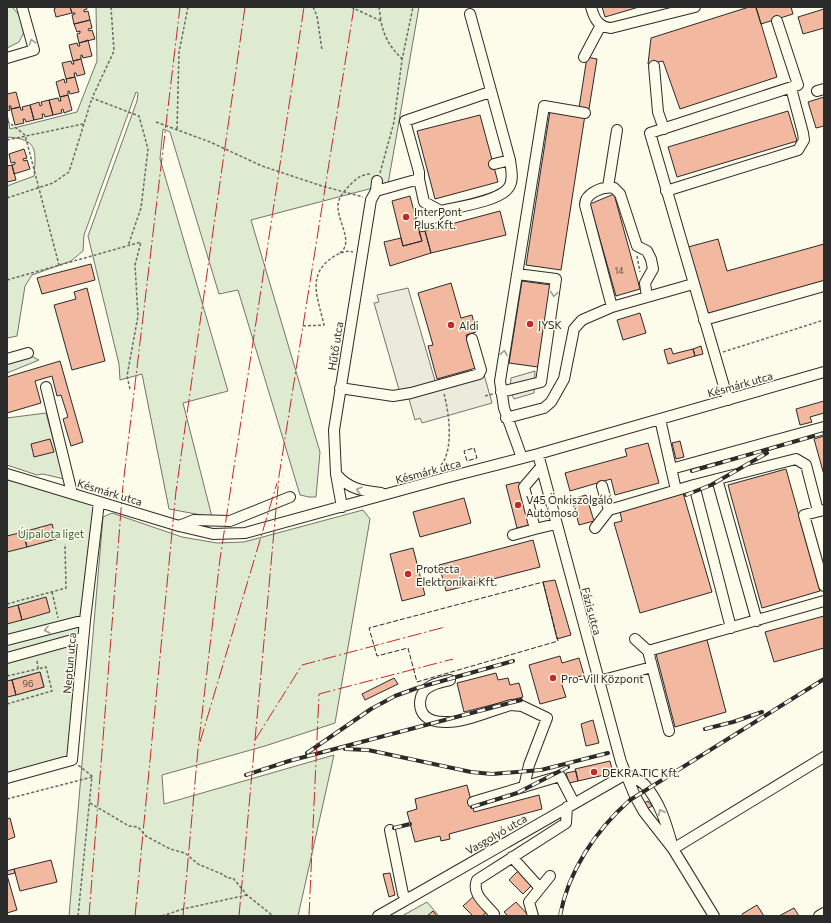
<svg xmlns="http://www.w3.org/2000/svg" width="831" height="923" font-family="Commissioner,sans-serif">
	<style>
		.green { fill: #deebd1; stroke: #74746e }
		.parking { fill: #eceadb; stroke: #74746e }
		.building { fill: #f2b8a0; stroke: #2b2b2b }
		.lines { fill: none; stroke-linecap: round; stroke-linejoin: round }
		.minor-casing { stroke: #2b2b2b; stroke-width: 12 }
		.path { stroke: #6a6964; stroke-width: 1.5; stroke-dasharray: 3 2; stroke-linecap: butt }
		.minor { stroke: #fdfbea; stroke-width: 10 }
		.rail-casing { stroke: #2b2b2b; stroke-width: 4 }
		.rail { stroke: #fdfbea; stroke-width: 2.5; stroke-dasharray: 8; stroke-linecap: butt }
		.fence { stroke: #2b2b2b; stroke-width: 1; stroke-dasharray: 5 2; stroke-linecap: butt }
		.power { stroke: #c62828; stroke-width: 1; stroke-dasharray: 14 3 2 3; stroke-linecap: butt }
		.oneway { stroke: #9e9d94 }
		.poi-dot { fill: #c62828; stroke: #fdfbea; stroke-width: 1.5 }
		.labels { text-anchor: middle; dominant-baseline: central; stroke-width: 3; stroke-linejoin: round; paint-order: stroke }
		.number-label { font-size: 9px; fill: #5d4e48 }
		.poi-label { font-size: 11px; fill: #2b2b2b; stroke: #fdfbea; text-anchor: start }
		.street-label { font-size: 11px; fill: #2b2b2b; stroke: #fdfbea }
		.park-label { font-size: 11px; fill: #34623c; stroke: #fdfbea }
	</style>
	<rect width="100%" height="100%" fill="#fdfbea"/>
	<!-- green -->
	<path class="green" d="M7 7H12L20 16 25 30 19 42 7 48Z
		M96 7H419L388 184 251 220 320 452 316 497H309L300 495 238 290 219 294 170 132 163 129 160 159 228 391 183 403 212 517 169 509 142 374 120 380 119 364 88 236 137 101 138 93 136 92 84 235 83 251 71 261 32 275 25 286 17 336 7 338V186L34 176C36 150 38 139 7 137V114L10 129 77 112 97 61Z
		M31 356 39 360 7 373V363Z
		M46 413 64 479 43 474 37 475 7 465V418Z
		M7 480 99 502 72 760 7 778V697L44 687 40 672 7 681Z
		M363 510 370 519 335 723 265 746 162 775 164 804 334 755 298 916H69L103 517 112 513 182 537 217 543 244 542Z
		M427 902 439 916H402Z"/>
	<!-- parking -->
	<path class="parking" d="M408 288 436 384 483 371 492 403 422 423 420 418 415 420 409 399 402 400 374 303 379 302 377 295Z
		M535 371 534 393 514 399 510 390 511 378Z"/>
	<!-- building -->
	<path class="building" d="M57 7H70L72 13 56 17 54 9Z
		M70 7H86L87 9 84 10V12L88 11 90 20 74 24 72 15 75 14V13H72Z
		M602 7H639L605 17Z
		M749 7H756L777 77 680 109 663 61 648 64 651 38Z
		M759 7H791L793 14 761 24 756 8Z
		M824 9V28L803 34 798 17Z
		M90 20 92 28 88 29 89 31 92 30 95 39 79 43 77 34 80 33V31L77 32 74 24Z
		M88 40 92 56 83 58 82 55H81V59L73 61 69 45 77 43 78 46H80L79 43Z
		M587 57 597 59 589 109 579 108Z
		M81 59 85 74 77 76 76 73H74L75 77 66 79 62 63 71 61 72 64H74L73 61Z
		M75 77 79 92 70 94 69 91H68V95L60 97 56 82 64 79 65 83 67 82 66 79Z
		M16 92 20 107 11 109V106H9L10 110 7 111V94Z
		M68 95 72 110 64 113 63 109 61 110 62 113 53 115 49 100 58 98 59 101H61L60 97Z
		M824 97V126L816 128 808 102Z
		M49 100 53 115 45 117 44 114H42L43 118 34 120 30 105 39 102 40 106 42 105 41 102Z
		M30 105 34 120 26 122 25 119H23L24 123 15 125 11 109 20 107 21 110H23L22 107Z
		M550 111 585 115 561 270 526 265Z
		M788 111 797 141 677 177 668 147Z
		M480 115 498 182 435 199 417 131Z
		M24 149 27 158 23 159 24 161 27 160 30 169 14 174 12 165 15 164V162L11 163 9 154Z
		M12 165 16 180 7 182V166Z
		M614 194 640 289 616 296 590 204Z
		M410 196 422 241 403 246 392 201Z
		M500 211 506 235 431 253 425 231Z
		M425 231 431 253 390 266 384 242 401 238 403 246 422 241 419 232Z
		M718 239 727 271 824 244V281L706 314 688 247Z
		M91 264 95 280 42 294 37 278Z
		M522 281 551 285 538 367 509 363Z
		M451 283 461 318 472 315 476 332 466 335 476 368 437 379 428 346 433 345 418 293Z
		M87 288 105 361 72 370 54 305 76 299 74 292Z
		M640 313 646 333 623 340 617 320Z
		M701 346 703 354 695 356 693 349Z
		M671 348 673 354 693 349 695 356 668 364 664 350Z
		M60 361 83 442 71 446 63 419 68 417 61 395 57 396 52 376 35 381 41 403 7 413V377Z
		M824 401V413L810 417 812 422 800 425 796 409Z
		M824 436V475L814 439Z
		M50 439 54 452 34 457 31 444Z
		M680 441 684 457 676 459 672 443Z
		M648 443 659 483 615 495 611 479 570 491 565 473 627 456 625 449Z
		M786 469 820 591 762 608 728 485Z
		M519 482 530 525 517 528 506 485Z
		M683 493 712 592 640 613 614 523 622 521 620 512Z
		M586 495 594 521 579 525 572 499Z
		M464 498 471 523 420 537 413 512Z
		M52 524 56 539 27 547 23 532Z
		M23 532 27 547 7 552V536Z
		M533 540 540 567 446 591 439 565Z
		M413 548 425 595 402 601 390 554Z
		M555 580 571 635 557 639 543 582Z
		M46 597 50 612 22 620 18 605Z
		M18 605 22 620 7 624V608Z
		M824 616V648L774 662 765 632Z
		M706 636 726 712 675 727 655 650Z
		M560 656 562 663 579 658 584 675 561 682 566 697 540 704 529 665Z
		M40 672 44 687 16 695 12 680Z
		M496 673 498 680 508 678 510 685 519 683 523 697 464 712 457 683Z
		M394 678 398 684 365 700 362 694Z
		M12 680 16 695 7 697V681Z
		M593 720 599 743 586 746 581 724Z
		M610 761 613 773 578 781 575 769Z
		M576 771 578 781 569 783 566 773Z
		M467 785 474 812 539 795 542 809 449 834 450 839 441 841 440 836 415 842 407 812 417 809 415 799Z
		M648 801 652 806 647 809 644 803Z
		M10 818 15 837 7 840V819Z
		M51 860 57 882 20 891 14 869Z
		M14 869 15 873 7 875V871Z
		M520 869 534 883 523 894 509 880Z
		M390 873 395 895 389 897 383 874Z
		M7 875 17 910 7 913Z
		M475 895 489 910 482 916H473L463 906Z
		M516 902 529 916H508L504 912Z
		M757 905 764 916H743L742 914Z
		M794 908 799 916H779Z
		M433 911 437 916H427Z"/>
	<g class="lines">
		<!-- minor casing -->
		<g class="minor-casing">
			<path id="minor" d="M591 7C594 18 598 27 611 28L695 7
				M584 57 601 25
				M7 58 34 50 22 7
				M654 66 658 112 664 129
				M817 91 824 89
				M494 164 510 160
				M419 179V172L405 121 490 92
				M608 187 617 130
				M376 191 419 179 424 202 441 211C457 207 501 201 509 187 514 179 511 169 510 160L470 14
				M666 191 798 150 804 140 803 133 791 88
				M420 222 434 218 441 211
				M612 307 585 205C585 193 603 186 614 188L620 194 637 246 647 251 651 259 653 269 645 283 647 297
				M704 320 824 286
				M7 359 28 353
				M46 387 72 493
				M340 388 393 396 411 393 479 374 481 370 472 339
				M501 392 541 382 556 279 517 274
				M728 400 650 133 798 85 777 21
				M506 418 544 408 551 402 564 379 574 329 582 320 612 307 693 284
				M660 419 676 490
				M538 454 621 762 635 796 644 812 673 849 714 916
				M522 458 504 408 500 381 544 106 585 113
				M541 467 524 487 535 529 556 524
				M671 469 824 427
				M7 474 179 526 213 534 245 533 445 478 538 454 824 372
				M337 475C349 489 363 491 381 493
				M717 479 757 621
				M694 485 731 628
				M602 486 609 510
				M342 507 336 474 334 430 371 200 376 191 377 181
				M824 510 804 515 824 586
				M179 526 194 520 230 521 290 497
				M595 528 609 510 694 485 796 459 806 465 818 511
				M513 535 535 529
				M635 639 648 651 669 731
				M7 640 85 620
				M648 651 824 601
				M7 658 83 637
				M450 680C443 682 435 683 429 687 419 692 417 708 425 716 430 721 439 722 445 722 464 723 492 710 511 705L522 706 547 718 529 765 524 787
				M599 681 652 667
				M626 774C631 777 640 780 645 785 660 802 666 823 672 844
				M7 778 72 760 85 620 99 502
				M473 802 560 776 574 803
				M390 830 403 894 408 899
				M673 849 824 757
				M512 857 540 888
				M494 914C486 904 471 894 477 880L566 823 567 807
				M378 916 626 774
				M533 916 529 902 550 876
				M819 916 824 913"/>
		</g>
		<!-- path -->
		<path class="path" d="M111 7 114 51 92 98 139 116 148 149 141 208 128 246
			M313 7 317 16 322 50
			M351 7 381 21C384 37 390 47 402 59
			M379 7 381 21
			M7 121 25 135 59 265
			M156 122 210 142 262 166 322 186 363 197
			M177 129 179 52 188 7
			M7 140 83 124
			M380 173 394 122 402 60 413 7
			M7 198 53 183 69 172 92 98
			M340 253C356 241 333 217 339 200 342 193 347 188 352 183 358 177 363 174 371 174
			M637 256 640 272
			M7 280 141 242
			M303 326 324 325C318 298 306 275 333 257 340 253 345 250 353 252
			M723 352 824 320
			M130 389 127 376 138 316 135 265 141 242
			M485 396 493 394
			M441 465C454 450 449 412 444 394
			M52 592 58 618
			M7 604 66 588 65 544
			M7 676 38 669
			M7 704 52 691 46 667 38 669 37 660
			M7 799 92 777
			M90 803 129 826 138 827 146 836 170 849 185 853 198 864 224 875 227 878H233L247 895 273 916
			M78 916 92 776 78 765
			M162 916 183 909 247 895"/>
		<!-- minor -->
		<use href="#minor" class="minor"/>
		<!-- rail casing -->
		<g class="rail-casing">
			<path id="rail" d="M692 471 824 433
				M686 495 711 485 767 453
				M705 729 733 722 762 712
				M345 749 368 750 471 772 492 774 541 770 608 753
				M307 753 371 709 395 696 417 688 513 661
				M246 775 289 761 521 700
				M472 807 517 793 568 767
				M394 828 410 824
				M560 916C568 871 596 830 630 800L824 679"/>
		</g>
		<!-- rail -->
		<use href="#rail" class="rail"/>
		<!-- fence -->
		<path class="fence" d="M474 448 477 458 467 461 464 451Z
			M543 582 558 641 417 682 408 648 377 656 369 628Z"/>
		<!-- power -->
		<path class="power" d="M255 740 302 665 445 627
			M200 742 277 483
			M89 916 123 485 180 7
			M135 916 176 491 245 7
			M183 916 198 749 220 559 304 7
			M239 916 279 476 354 7
			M309 916 319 694 453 659"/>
	</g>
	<!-- one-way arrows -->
	<defs><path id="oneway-chevron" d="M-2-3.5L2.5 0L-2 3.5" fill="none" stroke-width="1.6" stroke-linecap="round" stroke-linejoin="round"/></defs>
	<g class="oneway">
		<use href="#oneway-chevron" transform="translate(32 42) rotate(-107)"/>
		<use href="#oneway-chevron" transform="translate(554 294) rotate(98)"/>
		<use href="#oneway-chevron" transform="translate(504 353) rotate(-81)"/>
		<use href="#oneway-chevron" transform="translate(359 490) rotate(-164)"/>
		<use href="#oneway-chevron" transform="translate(47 630) rotate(166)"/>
		<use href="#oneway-chevron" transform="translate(661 812) rotate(-115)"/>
	</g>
	<!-- markers -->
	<g class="poi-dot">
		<circle cx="406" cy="217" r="4"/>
		<circle cx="530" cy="324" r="4"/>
		<circle cx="451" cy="325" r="4"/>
		<circle cx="518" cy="505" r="4"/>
		<circle cx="408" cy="574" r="4"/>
		<circle cx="553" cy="678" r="4"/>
		<circle cx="594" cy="772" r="4"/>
	</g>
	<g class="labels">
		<!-- number labels -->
		<g class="number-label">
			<text x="619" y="270">14</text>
			<text x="28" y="683">96</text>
		</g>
		<!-- poi labels -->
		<g class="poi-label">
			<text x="414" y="211">InterPont<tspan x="414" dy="13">Plus Kft.</tspan></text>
			<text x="538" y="324">JYSK</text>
			<text x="459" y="325">Aldi</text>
			<text x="526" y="499">V45 Önkiszolgáló<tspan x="526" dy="13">Autómosó</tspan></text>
			<text x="416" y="568">Protecta<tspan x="416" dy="13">Elektronikai Kft.</tspan></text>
			<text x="561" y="678">Pro-Vill Központ</text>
			<text x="602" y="772">DEKRA TIC Kft.</text>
		</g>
		<!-- street labels -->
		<g class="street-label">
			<text transform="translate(335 346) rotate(-81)">Hűtő utca</text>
			<text transform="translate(740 384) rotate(-16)">Késmárk utca</text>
			<text transform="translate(428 471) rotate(-15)">Késmárk utca</text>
			<text transform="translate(110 492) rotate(17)">Késmárk utca</text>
			<text transform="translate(592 611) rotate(75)">Fázis utca</text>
			<text transform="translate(69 663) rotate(-85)">Neptun utca</text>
			<text transform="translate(496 834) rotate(-30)">Vasgolyó utca</text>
		</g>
		<!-- park labels -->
		<g class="park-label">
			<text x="51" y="533">Újpalota liget</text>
		</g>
	</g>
	<!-- border -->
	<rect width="831" height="923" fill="none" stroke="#2b2b2b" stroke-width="16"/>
</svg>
